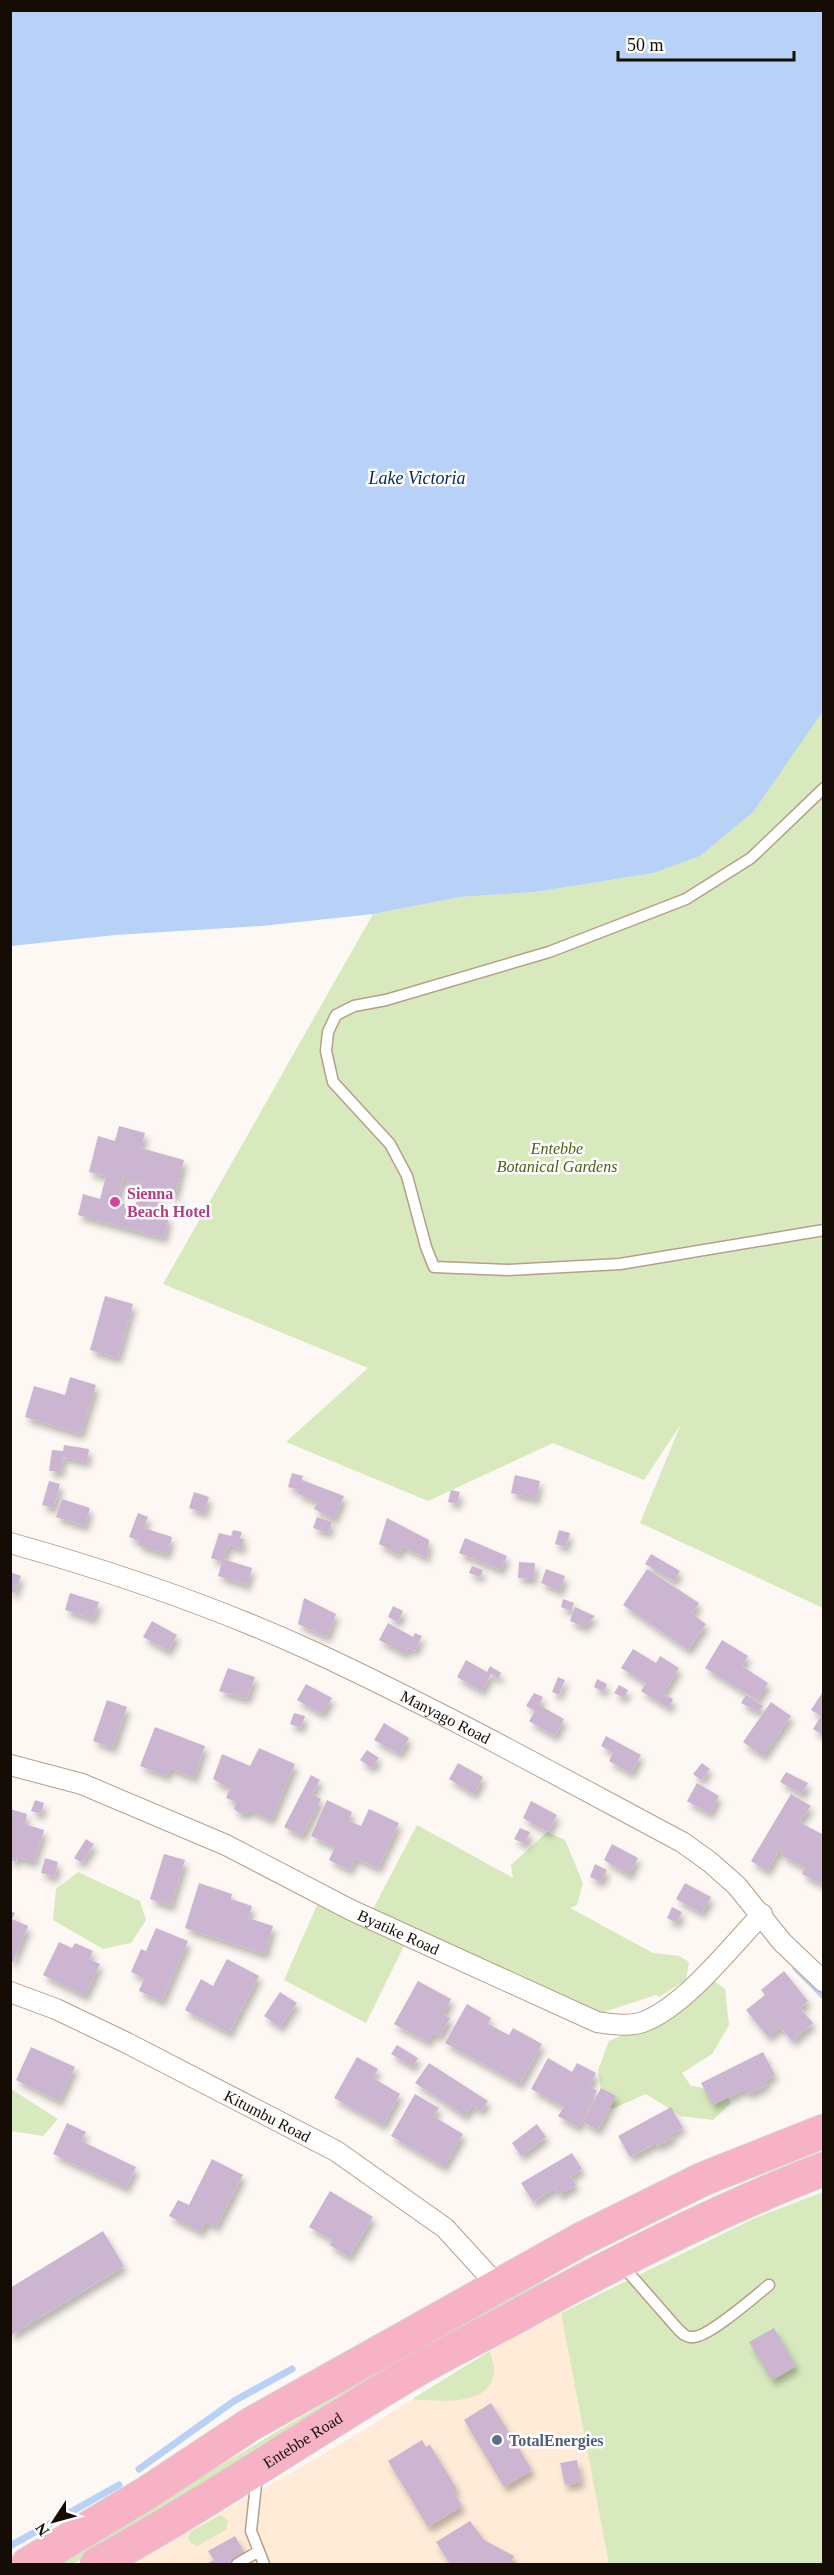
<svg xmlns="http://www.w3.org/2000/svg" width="834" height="2575" font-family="Georgia,serif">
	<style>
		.built { fill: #ffebd8 }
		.green { fill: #d7e9bd }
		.water { fill: #b7d1f7 }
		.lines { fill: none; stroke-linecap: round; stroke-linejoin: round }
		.stream { stroke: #b7d1f7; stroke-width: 7 }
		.building { fill: #cbb5d0; fill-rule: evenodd; filter: url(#shadow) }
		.service-casing { stroke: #b89f87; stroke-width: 13 }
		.minor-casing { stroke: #b89f87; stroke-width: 22 }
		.trunk-casing { stroke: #d5d3d2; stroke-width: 35 }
		.service { stroke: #fff; stroke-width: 10 }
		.minor { stroke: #fff; stroke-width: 20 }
		.trunk { stroke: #f7b2c6; stroke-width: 33 }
		.hotel-dot { fill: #d1479c; stroke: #fff; stroke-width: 2 }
		.service-dot { fill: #5c6f8a; stroke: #fff; stroke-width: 2 }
		.labels { text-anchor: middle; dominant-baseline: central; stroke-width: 5; stroke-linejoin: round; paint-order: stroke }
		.park-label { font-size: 16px; font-style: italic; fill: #496113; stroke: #fff }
		.hotel-label { font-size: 16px; font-weight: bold; fill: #b23c85; stroke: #fff; text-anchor: start }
		.street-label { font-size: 16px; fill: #150d05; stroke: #fff }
		.service-label { font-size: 16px; font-weight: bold; fill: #4e5e75; stroke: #fff; text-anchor: start }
		.water-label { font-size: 18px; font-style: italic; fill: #00275d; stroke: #fff }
	</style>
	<defs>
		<filter id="shadow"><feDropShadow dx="3.5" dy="6" stdDeviation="3" flood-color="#0004"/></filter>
	</defs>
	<rect width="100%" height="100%" fill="#fdf8f3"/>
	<!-- built -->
	<path class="built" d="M561 2313 606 2515 612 2564H132L339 2445 490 2351Z"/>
	<!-- green -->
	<path class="green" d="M823 711V1608L640 1523 681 1424 644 1480 553 1443 428 1501 286 1442 368 1368 163 1284 373 914 460 897 535 892 654 873 700 856 792 753Z
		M417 1825 513 1878 511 1865 547 1832 565 1840 583 1883 577 1905 570 1908 653 1953 679 1956 689 1962 686 1980 659 1997 656 1995 601 2013 372 1911Z
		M78 1872 140 1901 146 1920 131 1943 103 1949 53 1920 56 1889Z
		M317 1905 405 1944 366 2023 284 1980Z
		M709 1977 725 1989 729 2025 712 2054 682 2073 691 2086 726 2092 731 2103 713 2120 681 2116 646 2094 614 2108 604 2109 598 2070 609 2041 630 2032Z
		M11 2089 58 2119 43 2136 11 2131Z
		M823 2192V2564H609L561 2313 755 2218Z
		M543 2280 546 2282 73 2564H56L388 2365Z
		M490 2351C491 2357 494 2364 494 2370 493 2408 437 2401 412 2399Z
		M221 2515 228 2521 226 2530 197 2546 191 2543 188 2538 190 2532Z"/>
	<!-- water -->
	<path class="water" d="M11 10 823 11V711L753 812 700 856 654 873 535 892 460 897 373 914 262 926 115 935 11 946Z"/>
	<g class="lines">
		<!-- stream -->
		<path class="stream" d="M796 1968 824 1996
			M139 2469 234 2401 292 2369
			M10 2546 119 2485"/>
	</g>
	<!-- building -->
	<path class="building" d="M119 1126 145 1133 141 1148 184 1160 175 1196 161 1192 155 1213 169 1217 164 1238 78 1215 83 1194 100 1199 106 1176 89 1172 98 1136 115 1141ZM123 1179 141 1184 135 1207 117 1202Z
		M105 1296 133 1304 118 1358 90 1350Z
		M70 1377 96 1385 81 1434 25 1417 34 1386 65 1395Z
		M64 1445 89 1449 87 1462 63 1457 61 1472 49 1471 52 1450 63 1451Z
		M292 1473 303 1476 302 1480 344 1496 334 1519 314 1509 318 1502 298 1494 299 1490 288 1487Z
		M515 1475 540 1481 536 1499 511 1493Z
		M49 1481 60 1484 54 1508 42 1505Z
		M451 1490 460 1492 457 1504 448 1502Z
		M194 1492 209 1497 204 1513 189 1508Z
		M62 1499 90 1508 85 1526 56 1517Z
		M138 1513 148 1517 144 1528 172 1537 167 1554 138 1545 139 1541 129 1537Z
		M317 1517 332 1522 328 1533 313 1528Z
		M387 1518 429 1540 427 1558 402 1546 399 1555 379 1544Z
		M233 1530 242 1532 240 1538 244 1540 241 1549 229 1545 223 1559 252 1568 247 1585 218 1576 222 1562 211 1558 219 1533 231 1536Z
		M559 1530 570 1533 566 1547 555 1544Z
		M465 1538 507 1556 501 1570 459 1553Z
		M651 1554 680 1571 674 1581 645 1564Z
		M519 1562 535 1563 534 1579 518 1578Z
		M472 1566 483 1570 480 1577 469 1573Z
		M546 1569 565 1576 560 1591 541 1583Z
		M647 1569 699 1603 692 1614 706 1624 688 1650 623 1605Z
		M10 1572 21 1576 15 1593 10 1592Z
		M70 1593 99 1602 93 1619 65 1610Z
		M304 1598 336 1614 327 1637 298 1624Z
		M563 1599 574 1603 571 1611 561 1607Z
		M393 1606 403 1611 398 1622 388 1617Z
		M575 1607 595 1616 584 1627 570 1621Z
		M152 1621 177 1635 168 1651 143 1637Z
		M388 1623 413 1637 415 1633 422 1636 415 1651 408 1648 405 1654 379 1640Z
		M722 1640 748 1656 742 1666 768 1683 757 1700 705 1668Z
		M633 1649 656 1663 660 1656 679 1668 663 1694 673 1699 669 1708 641 1691 646 1683 621 1668Z
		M466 1660 487 1672 490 1666 501 1673 498 1679 491 1674 482 1691 457 1677Z
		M228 1668 255 1677 247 1699 219 1691Z
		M558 1677 565 1680 559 1695 552 1692Z
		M597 1679 607 1684 604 1692 594 1687Z
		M306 1684 332 1698 322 1714 297 1700Z
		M619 1685 628 1690 624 1698 614 1693Z
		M534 1693 543 1697 539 1705 564 1719 555 1736 529 1721 535 1711 526 1706Z
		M822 1693 824 1694V1736L813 1729 821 1716 811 1710Z
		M746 1695 763 1706 758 1712 741 1703Z
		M107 1700 127 1707 113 1748 93 1741Z
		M771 1702 791 1716 763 1756 743 1742Z
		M294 1713 305 1716 301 1728 290 1724Z
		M384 1723 409 1738 400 1754 374 1740Z
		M155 1727 205 1746 194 1778 170 1768 167 1776 140 1766Z
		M606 1736 641 1755 631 1773 609 1761 613 1753 601 1746Z
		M259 1748 295 1764 271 1820 250 1810 246 1814 239 1813 234 1809 236 1802 226 1798 230 1789 213 1779 222 1754 250 1766Z
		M367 1750 379 1758 372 1768 360 1760Z
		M458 1763 483 1777 474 1794 449 1779Z
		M702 1763 710 1769 701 1780 693 1774Z
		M786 1772 808 1783 802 1794 780 1782Z
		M311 1775 320 1780 312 1794 321 1799 302 1836 284 1827Z
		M697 1783 719 1796 710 1814 687 1801Z
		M791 1794 811 1806 799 1822 824 1835 823 1885 802 1874 805 1868 781 1855 783 1852 779 1850 767 1871 751 1861Z
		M35 1800 44 1803 41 1814 31 1811Z
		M327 1800 352 1812 349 1821 361 1826 369 1809 399 1823 378 1868 355 1858 350 1870 329 1860 335 1847 311 1836Z
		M531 1801 557 1815 548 1832 523 1818Z
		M10 1809 27 1814 25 1824 44 1830 34 1862 17 1857 16 1862 10 1860Z
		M520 1828 530 1832 525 1844 514 1839Z
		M86 1839 94 1844 82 1863 74 1858Z
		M612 1844 638 1858 629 1875 604 1860Z
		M164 1854 185 1860 171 1906 150 1899Z
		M45 1858 58 1862 55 1877 41 1873Z
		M595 1864 607 1870 601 1882 590 1877Z
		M199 1883 232 1894 231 1899 252 1906 248 1918 273 1926 265 1954 185 1928Z
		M685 1883 711 1897 702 1913 676 1899Z
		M672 1907 682 1912 677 1923 667 1918Z
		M10 1911 15 1913 12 1919 28 1926 13 1962 10 1961Z
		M156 1928 188 1941 162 2001 139 1991 144 1978 131 1972 141 1949 146 1951Z
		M59 1942 72 1948 75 1943 93 1951 89 1959 100 1964 85 1996 43 1975Z
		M227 1959 259 1976 229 2033 185 2010 201 1979 213 1986Z
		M784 1971 808 2001 800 2008 813 2023 792 2041 780 2027 768 2037 746 2010 765 1995 761 1990Z
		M418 1981 451 1999 443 2015 450 2018 440 2036 433 2033 428 2042 394 2024Z
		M280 1992 297 2003 280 2027 264 2016Z
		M467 2004 491 2018 488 2024 509 2035 513 2028 542 2044 520 2084 445 2043Z
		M397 2045 418 2058 413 2067 391 2054Z
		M31 2047 75 2067 59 2101 16 2080Z
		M763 2052 775 2075 765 2081 767 2085 748 2094 745 2089 713 2105 701 2083Z
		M357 2057 378 2069 373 2078 400 2094 383 2125 334 2098Z
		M548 2058 572 2072 577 2063 596 2073 589 2086 597 2091 578 2127 558 2116 564 2107 531 2089Z
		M429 2063 488 2101 481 2111 472 2105 465 2116 415 2083Z
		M601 2088 616 2096 598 2130 583 2122Z
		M415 2094 439 2108 433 2116 463 2134 444 2167 391 2136Z
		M671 2107 683 2128 671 2134 673 2138 657 2146 656 2143 630 2157 618 2136Z
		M67 2123 86 2132 81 2141 136 2167 126 2188 53 2154Z
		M537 2124 546 2137 521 2156 512 2143Z
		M572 2153 582 2169 571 2176 576 2185 559 2195 555 2188 533 2202 521 2183Z
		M212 2159 243 2175 216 2227 206 2222 201 2232 169 2216 178 2200 189 2205Z
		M330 2191 373 2217 349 2257 330 2245 332 2240 309 2227Z
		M103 2231 124 2266 10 2336V2288Z
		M774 2328 796 2366 772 2380 749 2342Z
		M491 2403 532 2470 504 2487 464 2420Z
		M422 2440 426 2447 430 2445 457 2489 453 2491 462 2506 428 2527 388 2461Z
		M577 2460 581 2482 565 2485 560 2463Z
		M470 2521 484 2540 514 2556 510 2564H462L461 2562 450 2564 436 2542Z
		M235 2536 251 2564H206L214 2560 208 2551Z"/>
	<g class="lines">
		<!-- service casing -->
		<g class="service-casing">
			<path id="service" d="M824 788 751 858 686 899 549 952 386 1000 354 1006 336 1015 328 1032 326 1051 333 1082 390 1144 407 1176 426 1247 434 1267 508 1270 620 1264 824 1230
				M621 2264 677 2328C682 2333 686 2338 694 2337 710 2336 754 2297 769 2285
				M257 2475 251 2531 264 2564
				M237 2564 259 2551"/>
		</g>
		<!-- minor casing -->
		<g class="minor-casing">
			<g id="minor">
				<path id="s1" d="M10 1543C114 1572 216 1607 314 1652 439 1710 560 1777 682 1842L710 1862 737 1886 782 1942 824 1982"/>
				<path id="s2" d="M10 1765 82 1784 226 1845 351 1910 597 2022C612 2024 629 2027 643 2022 684 2007 731 1947 762 1914"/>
				<path id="s3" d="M10 1992 56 2009 127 2043 336 2151 445 2228 497 2285"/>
			</g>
		</g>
		<!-- trunk casing -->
		<g class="trunk-casing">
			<g id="trunk">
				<path d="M28 2564 145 2494 251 2424 580 2240 703 2179 824 2131"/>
				<path id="s4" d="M97 2564C203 2506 302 2438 406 2376 440 2356 475 2339 510 2320 611 2264 715 2211 824 2169"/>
			</g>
		</g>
		<!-- service -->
		<use href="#service" class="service"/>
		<!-- minor -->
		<use href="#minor" class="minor"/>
		<!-- trunk -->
		<use href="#trunk" class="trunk"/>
	</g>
	<!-- markers -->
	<circle class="hotel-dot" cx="115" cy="1202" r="6"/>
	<circle class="service-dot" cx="497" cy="2440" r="6"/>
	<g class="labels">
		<!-- park labels -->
		<g class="park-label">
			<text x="557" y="1148">Entebbe<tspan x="557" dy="18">Botanical Gardens</tspan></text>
		</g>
		<!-- hotel labels -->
		<g class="hotel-label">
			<text x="127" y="1193">Sienna<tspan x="127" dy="18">Beach Hotel</tspan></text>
		</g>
		<!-- street labels -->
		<g class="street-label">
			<text stroke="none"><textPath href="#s1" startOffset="470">Manyago Road</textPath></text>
			<text stroke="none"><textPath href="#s2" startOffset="424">Byatike Road</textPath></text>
			<text stroke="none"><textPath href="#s3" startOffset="286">Kitumbu Road</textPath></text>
			<text stroke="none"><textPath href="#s4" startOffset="240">Entebbe Road</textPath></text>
		</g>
		<!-- service labels -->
		<g class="service-label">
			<text x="509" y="2440">TotalEnergies</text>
		</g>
		<!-- water labels -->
		<g class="water-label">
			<text x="417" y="478">Lake Victoria</text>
		</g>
	</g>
	<!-- border -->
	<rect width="834" height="2575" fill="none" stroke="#150d05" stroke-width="24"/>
	<!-- north arrow -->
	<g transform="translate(54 2521) rotate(234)" stroke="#ffffff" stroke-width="4.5" paint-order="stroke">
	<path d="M0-4.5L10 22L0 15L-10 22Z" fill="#150d05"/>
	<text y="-9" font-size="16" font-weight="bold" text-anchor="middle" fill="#150d05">N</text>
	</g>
	<!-- scale -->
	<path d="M618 51v9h176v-9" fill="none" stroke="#150d05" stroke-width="3"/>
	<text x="627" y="51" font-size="18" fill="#150d05" stroke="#ffffff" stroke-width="4.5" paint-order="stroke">50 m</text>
</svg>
